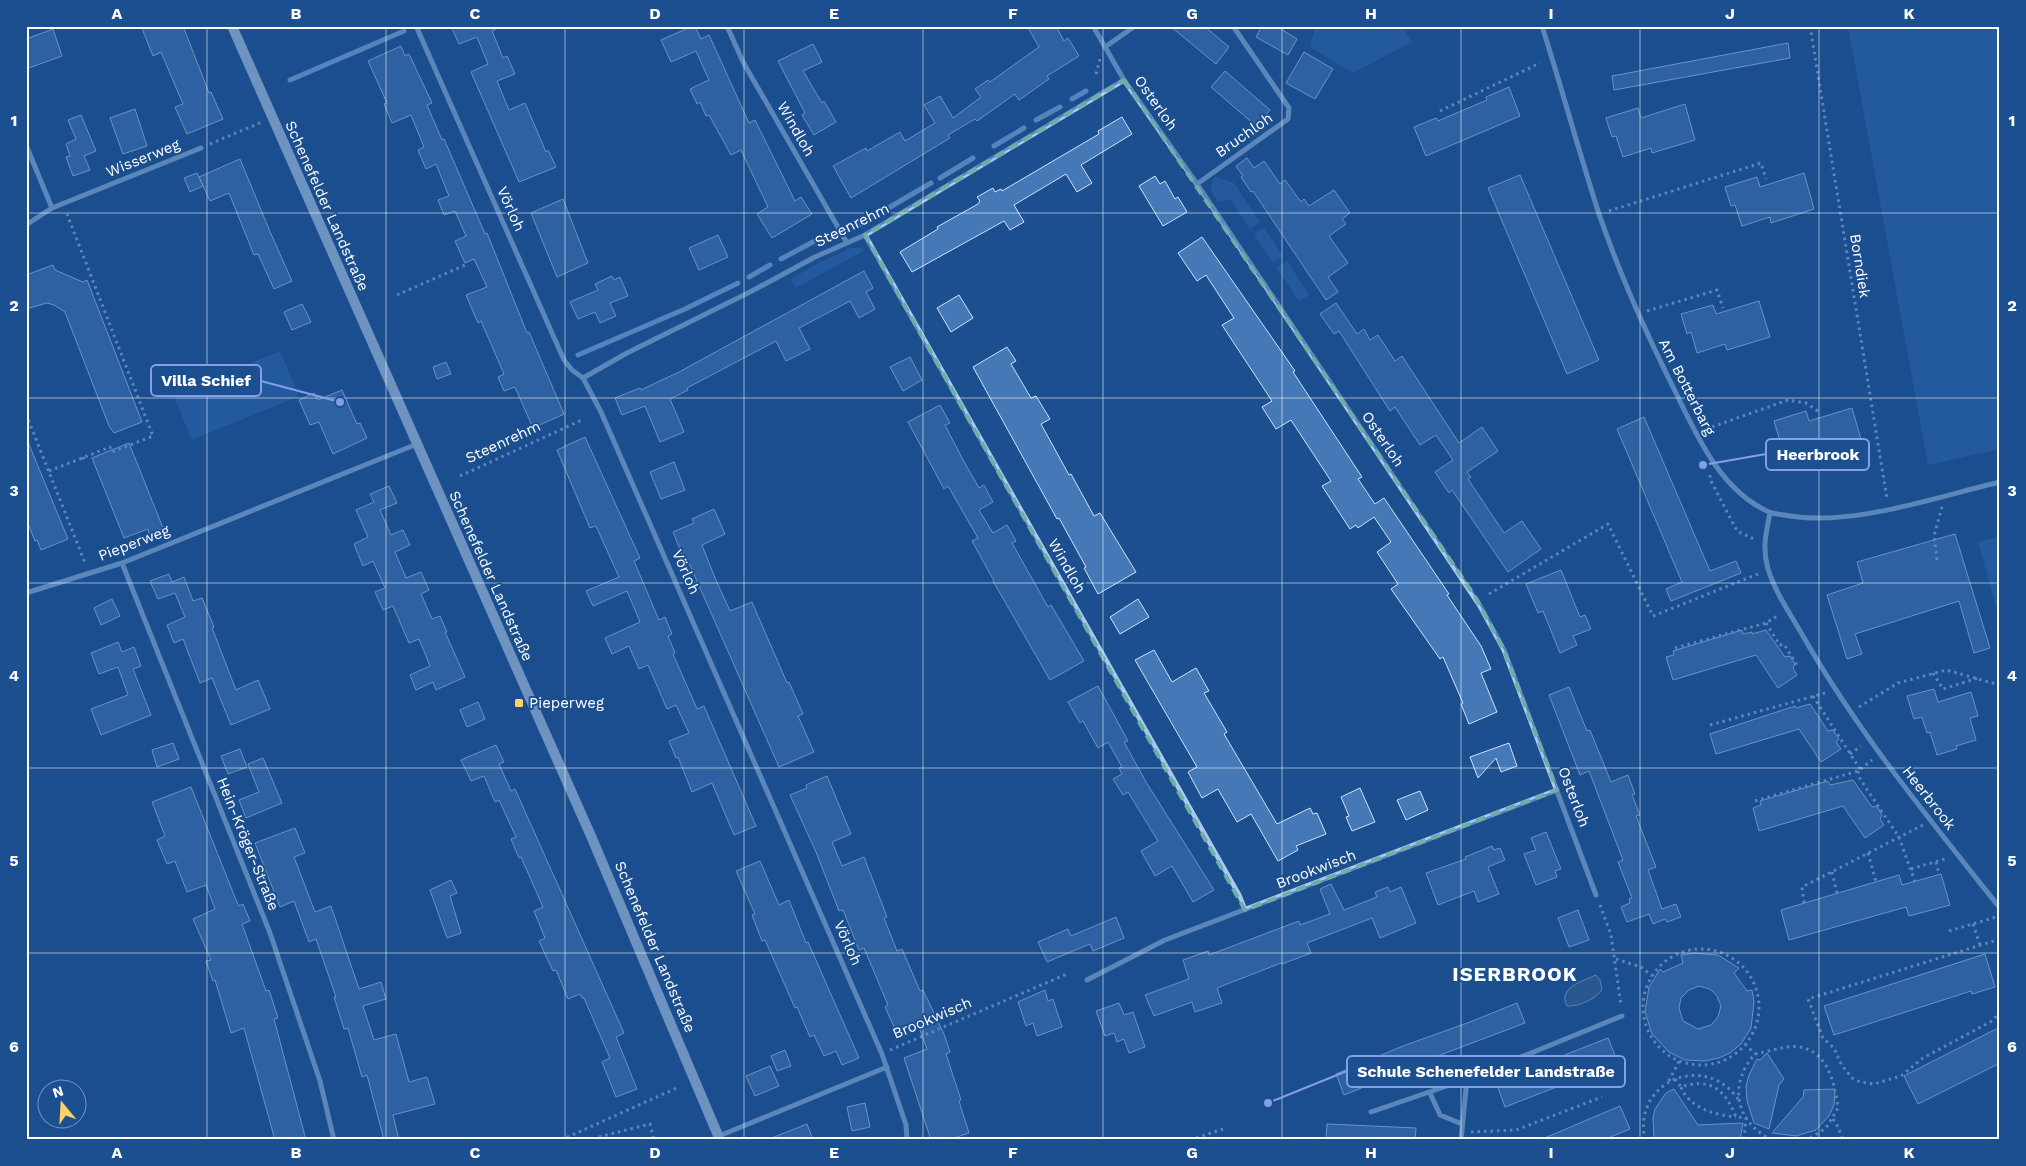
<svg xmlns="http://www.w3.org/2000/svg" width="2026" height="1166" font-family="'Work Sans',sans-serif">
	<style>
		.green { fill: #2e69ad }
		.water { fill: #3c6290; stroke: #9cc4f0 }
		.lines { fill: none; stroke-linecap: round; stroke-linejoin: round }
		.stream { stroke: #9cc4f0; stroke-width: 5 }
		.building { fill: #4478b7; stroke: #cfe3fa; fill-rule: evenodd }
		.path { stroke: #a9c9ee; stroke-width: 3; stroke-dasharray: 2.5 4; stroke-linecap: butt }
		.street { stroke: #a9c9ee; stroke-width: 5 }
		.secondary { stroke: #d6e6fa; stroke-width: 10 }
		.marked { fill: none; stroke: #6fada8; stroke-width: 4; stroke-dasharray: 10 6; stroke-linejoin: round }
		.grid { fill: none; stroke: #fff; stroke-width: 1; stroke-opacity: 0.55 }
		.poi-dot { fill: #ffd166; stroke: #1b4f8f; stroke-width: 2 }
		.labels { text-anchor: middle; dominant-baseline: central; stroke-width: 4; stroke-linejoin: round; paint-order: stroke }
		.street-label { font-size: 15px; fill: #fff; stroke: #1b4f8f }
		.poi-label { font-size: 15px; fill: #fff; stroke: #1b4f8f; text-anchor: start }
		.district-label { font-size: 20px; font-weight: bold; letter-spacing: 1px; fill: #fff; stroke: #1b4f8f }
		.leader { fill: none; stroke: #839eea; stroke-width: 2 }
		.callout-dot { fill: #839eea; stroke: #1b4f8f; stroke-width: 2 }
		.callout { fill: #1b4f8f; stroke: #839eea; stroke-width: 2 }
		.callout-label { font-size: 16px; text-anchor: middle; font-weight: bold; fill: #fff }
		.neatline { fill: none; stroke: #fff; stroke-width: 2 }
		.grid-label { font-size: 16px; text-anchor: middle; font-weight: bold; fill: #fff }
	</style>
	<rect width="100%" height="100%" fill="#1b4f8f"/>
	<!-- green -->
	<path class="green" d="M1314 26H1402L1412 42 1353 73 1310 47 1315 27Z
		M1848 26H2000V449L1928 465Z
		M1215 177 1234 183 1260 222 1250 229 1230 199 1218 202C1212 193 1208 186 1215 177Z
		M1264 228 1283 256 1273 263 1254 234Z
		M851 248H861L865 250 796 288 791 279 819 263Z
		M1287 261 1309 295 1299 301 1277 268Z
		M280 351 299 396 192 440 173 394Z
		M2000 536V621L1978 542Z"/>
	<!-- water -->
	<path class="water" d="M1596 975 1600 980 1602 990C1595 999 1579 1007 1567 1006 1557 988 1583 981 1596 975Z"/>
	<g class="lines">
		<!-- stream -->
		<path class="stream" d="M290 80 404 31
			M1072 99 1086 91
			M1036 120 1060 107
			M994 146 1024 128
			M940 178 973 158
			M856 227 931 183
			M781 259 826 235
			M749 277 770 265
			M578 355 685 309 738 283"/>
	</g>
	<!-- building -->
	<path class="building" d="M141 26H183L209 93 211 92 223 119 187 134 175 107 183 104 161 52 153 56Z
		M451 26H502L492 31 503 58 507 56 515 74 497 81 509 110 525 103 546 152 548 150 556 167 519 182 471 72 488 64 477 37 459 44Z
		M693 26H695L701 39 709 35 749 123 755 120 795 201 801 197 812 214 772 238 757 214 768 207 741 150 731 155 709 115 706 116 700 102 697 104 690 89 709 80 696 51 671 62 661 40Z
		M1027 26H1056L1064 41 1068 38 1079 56 1047 76 1049 79 1019 100 1015 94 977 121 975 119 948 135 950 138 851 198 833 166 866 148 867 151 900 132 905 141 935 123 924 105 940 96 953 118 981 97 975 89 988 80 990 82 1039 47Z
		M1170 26H1204L1229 47 1216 64Z
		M1262 26H1276L1297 39 1288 55 1256 37Z
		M53 29 62 56 26 69V39Z
		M1788 43 1790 58 1614 90 1612 76Z
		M813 44 822 62 803 71 822 103 824 101 836 122 814 135 802 115 805 113 778 61Z
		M401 46 405 56 409 54 432 103 427 105 442 140 444 139 485 234 487 233 527 333 529 332 564 414 533 428 515 387 504 391 498 377 504 374 481 321 478 323 466 295 487 287 474 259 465 263 455 241 466 236 455 211 444 215 438 200 449 196 436 164 426 169 418 150 424 147 411 115 392 123 384 104 387 103 368 61Z
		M1304 52 1333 69 1315 99 1286 83Z
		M1225 71 1270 110 1256 126 1211 87Z
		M1509 87 1520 116 1426 156 1414 127 1436 118 1438 121 1487 100 1486 97Z
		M1685 104 1695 140 1652 153 1651 148 1623 157 1616 136 1612 137 1606 118 1638 108 1641 118Z
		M135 109 147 146 123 154 110 118Z
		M81 115 96 151 84 156 90 170 73 176 66 157 70 156 66 144 76 139 68 120Z
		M1122 117 1132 134 1081 165 1092 183 1077 192 1066 174 1014 205 1024 222 1010 230 1004 221 912 272 900 252 938 229 937 227 978 204 980 201 977 197 993 188 995 192 1001 189 1002 191 1099 134 1098 131Z
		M1247 158 1254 168 1264 161 1280 184 1285 180 1301 202 1304 199 1309 206 1334 190 1350 213 1342 219 1346 224 1329 236 1348 263 1328 277 1338 292 1326 300 1253 191 1251 192 1241 177 1243 176 1236 166Z
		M240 159 271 234 292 281 274 289 258 254 254 255 229 193 210 201 199 177Z
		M197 173 203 186 190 192 184 178Z
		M1804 173 1814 209 1771 223 1770 217 1742 226 1735 205 1731 206 1725 187 1757 177 1760 187Z
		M1520 175 1599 360 1567 374 1488 188Z
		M1155 176 1160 184 1165 181 1175 199 1178 197 1187 212 1163 226 1139 186Z
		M563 199 588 263 557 277 531 213Z
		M718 235 728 257 699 270 689 248Z
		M1202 237 1295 371 1293 372 1362 477 1358 479 1375 504 1384 498 1449 594 1447 595 1481 646 1491 669 1481 673 1497 712 1469 724 1461 704 1463 703 1443 657 1440 659 1391 589 1398 584 1377 552 1391 542 1374 517 1358 528 1356 525 1350 529 1322 486 1331 481 1291 420 1276 429 1262 407 1272 401 1222 325 1234 318 1206 275 1197 281 1178 253Z
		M53 265 55 270 83 282 87 280 142 422 114 433 109 426 65 312 54 305 47 303 26 309V275Z
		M864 271 873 288 866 292 875 309 859 318 850 301 799 328 810 349 786 361 776 341 687 388 688 390 670 399 684 432 660 442 645 406 622 415 615 398 640 388 641 390 679 372Z
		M612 276 614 280 620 277 628 296 610 303 616 316 600 323 595 312 578 319 570 302 598 290 595 284Z
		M959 295 973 318 951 332 937 308Z
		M1759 301 1770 337 1727 350 1725 344 1697 353 1691 332 1687 334 1681 314 1713 305 1716 314Z
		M1336 303 1357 334 1364 329 1370 340 1378 335 1395 361 1402 356 1459 443 1482 427 1498 451 1467 472 1471 477 1468 479 1504 533 1522 521 1541 549 1508 572 1452 490 1449 493 1435 472 1453 460 1436 435 1420 445 1395 407 1390 411 1339 331 1334 334 1320 314Z
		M302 304 311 322 292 330 284 312Z
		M1007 347 1016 361 1011 364 1031 398 1036 396 1050 419 1041 424 1069 475 1071 474 1094 516 1100 513 1136 572 1098 594 1084 568 1086 567 1059 518 1057 519 973 367Z
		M910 357 922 380 903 391 890 367Z
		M446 362 451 374 437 379 433 367Z
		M342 390 357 424 360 423 367 438 333 454 319 422 310 425 299 400 314 393 318 400Z
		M940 405 950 423 945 425 963 460 979 488 984 485 993 502 979 510 993 533 1007 525 1016 541 1012 543 1048 607 1051 605 1084 661 1050 680 993 581H994L972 541 978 538 948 486 944 489 908 422Z
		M1852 408 1862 443 1820 457 1818 451 1790 460 1784 439 1780 441 1774 421 1806 411 1809 421Z
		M1644 417 1710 571 1736 561 1741 573 1671 601 1666 589 1682 582 1617 429Z
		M26 437 68 539 41 550 37 540 35 541 26 519Z
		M585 437 640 558 634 561 659 620 665 617 672 634 668 636 675 653 673 654 697 709 704 706 756 826 734 835 712 783 692 792 678 757 676 758 669 741 689 733 676 705 667 709 648 665 639 669 629 646 612 654 605 638 640 622 627 591 593 606 586 591 619 577 596 526 590 528 557 450Z
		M129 443 163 528 149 534 148 529 124 538 92 458Z
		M674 462 685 490 661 499 650 472Z
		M389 486 397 503 380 510 391 535 403 530 410 545 395 552 406 578 421 572 429 590 421 594 432 619 440 616 447 632H445L465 677 436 690 433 682 416 690 410 675 430 666 419 639 409 643 393 606 383 610 375 592 385 588 373 561 363 566 354 544 368 537 356 510 374 502 370 494Z
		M714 509 725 534 702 545 715 578 730 611 752 602 787 683 789 682 803 714 798 716 814 752 779 767 689 563 686 564 673 532 694 523 692 519Z
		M1955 534 1990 648 1974 653 1959 601 1855 634 1862 654 1847 659 1827 595 1863 583 1857 562Z
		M1561 570 1580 617 1585 615 1591 629 1573 636 1577 645 1560 653 1543 611 1538 613 1526 584Z
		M169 574 172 582 184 577 193 601 202 598 214 627 212 628 236 690 258 680 270 709 231 725 212 678 200 683 183 639 174 643 167 625 185 617 175 593 158 599 150 581Z
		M112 599 120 616 101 625 94 608Z
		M1138 599 1149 617 1120 634 1110 617Z
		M1742 630 1743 634 1752 632V634L1766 630 1785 657 1790 656 1795 664 1793 668 1797 675 1778 688 1756 655 1673 680 1666 657 1674 655 1673 651Z
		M118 642 122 652 134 647 141 666 133 669 151 715 101 735 91 709 128 695 118 667 99 674 91 653Z
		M1154 650 1172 682 1196 668 1209 691 1204 693 1227 732 1224 734 1277 824 1310 808 1313 814 1317 813 1326 834 1296 846 1298 850 1278 861 1251 814 1237 822 1218 789 1202 798 1188 772 1197 767 1135 660Z
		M1098 686 1128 741 1124 742 1146 782 1214 890 1193 902 1172 866 1155 876 1141 851 1158 841 1128 792 1123 795 1113 779 1122 774 1119 768 1122 767 1108 742 1098 748 1083 721 1080 723 1068 702Z
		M1569 687 1587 731 1590 730 1611 782 1628 775 1635 794 1632 795 1640 815 1636 816 1656 867 1648 870 1662 909 1676 904 1681 917 1667 922 1665 919 1653 924 1649 914 1627 922 1621 907 1630 903 1629 899 1632 898 1618 862 1623 860 1589 771 1580 775 1549 695Z
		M1934 689 1938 702 1971 692 1978 716 1970 718 1976 740 1956 746 1957 749 1937 755 1930 732 1927 733 1922 717 1914 719 1907 696Z
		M478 702 485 719 467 727 460 710Z
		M1810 704 1828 731 1833 730 1839 739 1836 742 1841 749 1821 762 1799 729 1716 754 1710 734 1795 706 1796 708Z
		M173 743 179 759 157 767 152 750Z
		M1509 743 1517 766 1501 772 1496 758 1478 778 1470 757Z
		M496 745 504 762 499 764 511 791 515 789 624 1033 616 1037 637 1089 616 1097 602 1062 610 1058 584 998H582L580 994 568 999 556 970 553 971 539 941 545 938 534 911 543 907 521 857 519 858 511 839 516 837 499 800 495 802 484 776 471 781 461 760Z
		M240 749 247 767 228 774 221 756Z
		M263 758 282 803 246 818 239 800 259 792 248 764Z
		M827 776 851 834 832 842 842 866 864 857 887 917 884 918 897 951 902 949 920 991 923 990 944 1034 950 1052 946 1054 961 1100 959 1101 969 1133 948 1140H931L904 1058 927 1049 917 1022 896 1031 885 1007 888 1005 864 948 859 950 843 910 839 911 816 852 790 795 807 788 806 785Z
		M1853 780 1872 807 1877 806 1882 815 1880 819 1884 825 1865 838 1843 806 1759 831 1753 808 1761 805 1760 801 1828 781 1830 785Z
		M191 787 236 900 239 906 243 904 250 921 242 924 266 991 269 990 278 1018 274 1019 306 1140H275L244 1028 231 1033 215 980 213 981 206 961 211 960 193 919 215 909 206 885 187 892 175 861 167 864 157 840 165 836 152 802Z
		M1360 788 1375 822 1352 831 1346 817 1349 816 1341 797Z
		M1420 791 1428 810 1406 820 1397 800Z
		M295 828 305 853 294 857 315 912 331 906 359 989 381 982 386 999 363 1006 374 1040 396 1034 409 1082 427 1077 435 1104 393 1115 399 1140H384L367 1075 362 1077 348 1028 344 1029 334 997H336L316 939 309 942 294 901 280 907 255 843Z
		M1546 832 1561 869 1555 871 1557 877 1536 885 1524 854 1536 850 1531 838Z
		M1492 846 1494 850 1500 848 1505 860 1488 867 1499 894 1478 902 1474 891 1438 905 1426 873 1466 859 1465 857Z
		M760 861 779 905 789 900 806 943 808 942 859 1058 842 1065 836 1051 824 1056 814 1035 810 1037 797 1007 795 1008 765 940 762 941 752 915 755 914 736 871Z
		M1941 874 1950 905 1909 916 1906 907 1789 940 1781 910 1899 875 1902 885Z
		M451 880 457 893 450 896 461 933 447 938 430 890Z
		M1331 884 1344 910 1377 897 1375 892 1388 887 1390 892 1401 887 1416 923 1380 938 1372 918 1307 943 1311 953 1282 964 1281 963 1217 988 1222 1003 1195 1012 1192 1002 1154 1016 1145 995 1189 979 1183 960 1208 951 1209 955 1299 921 1300 925 1330 914 1320 889Z
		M1578 910 1589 940 1569 947 1558 918Z
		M1116 917 1124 938 1093 951 1090 944 1047 962 1038 942 1068 929 1071 936Z
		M1694 953 1718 955 1739 968 1734 973 1747 991 1752 990 1754 1002 1751 1028 1741 1044 1730 1053 1719 1058 1705 1061 1685 1060 1669 1052 1652 1034 1645 1012 1649 987 1660 969 1663 972 1683 963 1681 955ZM1699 986 1710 989 1717 996 1721 1006 1718 1017 1711 1025 1698 1029 1683 1021 1679 1008 1681 998 1689 990Z
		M1985 954 1995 987 1972 994 1971 991 1834 1035 1824 1006Z
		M1045 990 1048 1001 1053 999 1062 1027 1037 1036 1033 1023 1026 1026 1018 1002Z
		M1119 1003 1124 1015 1133 1012 1145 1047 1129 1053 1124 1039 1117 1042 1114 1033 1105 1036 1096 1011Z
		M1517 1003 1525 1023 1390 1074 1391 1076 1344 1095 1336 1074 1403 1046 1470 1022Z
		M2000 1027V1063L1918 1104 1904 1076Z
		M1608 1038 1618 1063 1505 1107 1496 1082Z
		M785 1050 791 1066 777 1071 771 1056Z
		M1767 1053 1784 1079 1779 1085 1769 1129 1754 1123 1747 1101 1746 1086 1749 1075 1757 1059 1760 1060Z
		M770 1066 779 1086 755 1096 746 1076Z
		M1674 1089 1698 1125 1743 1123 1740 1140H1654L1653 1118 1655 1109 1666 1093Z
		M1835 1089 1834 1105 1829 1116 1816 1130 1796 1136 1772 1133 1803 1097 1804 1090Z
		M865 1103 870 1127 852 1131 847 1107Z
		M1620 1106 1630 1129 1603 1140H1540Z
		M807 1124 813 1140H769V1139Z
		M1327 1124 1416 1128 1415 1140H1326Z"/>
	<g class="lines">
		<!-- path -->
		<path class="path" d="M1810 26 1887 499
			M1096 74 1100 59
			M1440 111 1540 63
			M210 144 262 122
			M1609 211 1761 163 1766 179
			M397 295 465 265
			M1647 311 1717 290 1723 308
			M26 414 85 563
			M1706 429 1788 400 1806 403 1818 411
			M83 457 85 463
			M49 471 110 447 112 452 153 436 67 214
			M1710 475V479L1737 531 1756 540
			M460 476 584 419
			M1937 560 1934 536 1942 507
			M1489 594 1608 524 1653 616 1758 574
			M1766 623 1780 645 1784 644 1798 667
			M1675 648 1766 623 1779 615
			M1933 673 1943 689 1978 678
			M1813 696 1860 769
			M1859 707 1898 683 1946 670 2000 685
			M1710 725 1825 693
			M1850 754 1861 746
			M1858 771 1860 779 1899 837 1915 882
			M1755 801 1858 771 1872 760
			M1868 853 1876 882
			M1936 862 1939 874
			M1911 869 1948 858
			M1832 872 1837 893
			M1804 903 1802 887 1923 825
			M1600 905 1611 935 1621 1005
			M1973 924 1980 945
			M1949 931 1996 917
			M2000 939 1808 999 1823 1038 1834 1048 1841 1064 1852 1078 1860 1082 1874 1084 1901 1076 1923 1058 1992 1021 2000 1012
			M1643 1007a58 58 0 1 1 116 0a58 58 0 1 1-116 0Z
			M1616 959 1641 967 1652 976
			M1745 1044 1755 1054
			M890 1050 1067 974
			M1675 1079 1681 1087C1711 1077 1725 1090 1736 1117L1746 1118 1744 1140
			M1669 1081 1679 1061
			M1681 1087C1689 1108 1715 1115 1736 1117
			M1833 1119 1838 1127 1843 1140
			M1471 1132 1516 1130 1602 1097
			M599 1137 650 1124 654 1140
			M561 1140 679 1087
			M696 1140 698 1139
			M1190 1140 1223 1129
			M1645 1140C1632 1082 1704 1051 1738 1099
			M1772 1140C1735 1122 1728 1084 1755 1054 1765 1052 1776 1049 1786 1047 1825 1042 1834 1078 1838 1108L1826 1128 1807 1140"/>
		<!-- street -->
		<path class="street" d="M416 26 564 360 572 370 583 378 601 412 882 1054 906 1125 907 1140
			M727 26 743 62 847 243
			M1093 26 1124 80 1197 184 1480 606 1504 650 1596 895
			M1542 26C1562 89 1579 152 1599 214 1620 275 1646 333 1675 391 1697 436 1720 490 1769 512 1773 514 1779 514 1784 515 1850 528 1935 497 2000 482
			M1105 47 1135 26
			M26 145 52 208
			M1197 184 1288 119 1289 108 1233 26
			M26 225 52 208 201 148
			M865 235 1239 895 1245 910
			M583 378 627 353 750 292 815 257 865 235 1124 80
			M1770 513C1766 532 1762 549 1768 569 1775 592 1791 615 1803 636 1859 734 1930 820 2000 908
			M122 563 270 933 320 1081 334 1140
			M26 593 122 563 417 444
			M1087 980 1165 940 1557 790
			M1430 1093 1440 1115 1462 1124
			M1371 1112 1467 1079 1622 1016
			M719 1136 887 1067
			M1461 1140 1467 1079"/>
		<!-- secondary -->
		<path class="secondary" d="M232 26 591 836 720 1140"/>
	</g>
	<!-- marked area -->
	<path d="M0 0H2026V1166H0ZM1124 80 1476 598 1504 650 1557 790 1245 910 865 235Z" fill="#1b4f8f" fill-opacity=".55" fill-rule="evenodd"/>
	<path class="marked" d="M1124 80 1476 598 1504 650 1557 790 1245 910 865 235Z"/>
	<!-- grid -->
	<path class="grid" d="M207 26V1140M386 26V1140M565 26V1140M744 26V1140M923 26V1140M1103 26V1140M1282 26V1140M1461 26V1140M1640 26V1140M1819 26V1140M26 213H2000M26 398H2000M26 583H2000M26 768H2000M26 953H2000"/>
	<!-- markers -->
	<rect class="poi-dot" x="514" y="698" width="10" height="10" rx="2.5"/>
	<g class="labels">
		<!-- street labels -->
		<g class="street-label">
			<text transform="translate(1156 103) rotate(55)">Osterloh</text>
			<text transform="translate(796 129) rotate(60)">Windloh</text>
			<text transform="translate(1244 135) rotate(-35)">Bruchloh</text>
			<text transform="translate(143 158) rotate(-22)">Wisserweg</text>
			<text transform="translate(327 206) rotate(66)">Schenefelder Landstraße</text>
			<text transform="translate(511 209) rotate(66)">Vörloh</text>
			<text transform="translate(852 225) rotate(-26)">Steenrehm</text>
			<text transform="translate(1860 266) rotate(81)">Borndiek</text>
			<text transform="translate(1687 387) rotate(63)">Am Botterbarg</text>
			<text transform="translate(1383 439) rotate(56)">Osterloh</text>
			<text transform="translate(503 442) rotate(-25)">Steenrehm</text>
			<text transform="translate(134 543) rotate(-21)">Pieperweg</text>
			<text transform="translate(1067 566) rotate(60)">Windloh</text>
			<text transform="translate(686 572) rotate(66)">Vörloh</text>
			<text transform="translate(491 576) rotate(66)">Schenefelder Landstraße</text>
			<text transform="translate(1574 797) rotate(69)">Osterloh</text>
			<text transform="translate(1929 798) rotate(52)">Heerbrook</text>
			<text transform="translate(248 844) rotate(68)">Hein-Kröger-Straße</text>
			<text transform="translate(1316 869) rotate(-21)">Brookwisch</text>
			<text transform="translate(848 943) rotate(66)">Vörloh</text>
			<text transform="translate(655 947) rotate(67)">Schenefelder Landstraße</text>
			<text transform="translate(932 1018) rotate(-23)">Brookwisch</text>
		</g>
		<!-- poi labels -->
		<g class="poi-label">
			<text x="529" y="703">Pieperweg</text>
		</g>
		<!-- district labels -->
		<g class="district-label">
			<text x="1515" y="974">ISERBROOK</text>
		</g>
	</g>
	<!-- callouts -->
	<path class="leader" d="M340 402L261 381M1703 465L1766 454M1268 1103L1347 1071"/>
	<g class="callout-dot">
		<circle cx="340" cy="402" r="5"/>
		<circle cx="1703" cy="465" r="5"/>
		<circle cx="1268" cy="1103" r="5"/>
	</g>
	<g class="callout">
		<rect x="151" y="365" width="110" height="31" rx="5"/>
		<rect x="1766" y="439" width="103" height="31" rx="5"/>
		<rect x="1347" y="1056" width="278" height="31" rx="5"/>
	</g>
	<g class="callout-label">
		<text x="206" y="386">Villa Schief</text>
		<text x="1818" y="460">Heerbrook</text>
		<text x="1486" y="1077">Schule Schenefelder Landstraße</text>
	</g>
	<!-- border -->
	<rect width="2026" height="1166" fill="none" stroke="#1b4f8f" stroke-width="55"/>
	<!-- north arrow -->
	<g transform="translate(62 1104) rotate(342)"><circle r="24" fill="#1b4f8f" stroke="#7695bc"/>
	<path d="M0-4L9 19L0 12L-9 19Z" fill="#ffd166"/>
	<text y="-8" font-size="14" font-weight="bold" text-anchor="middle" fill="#ffffff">N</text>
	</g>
	<rect x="28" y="28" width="1970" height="1110" class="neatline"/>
	<g class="grid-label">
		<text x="117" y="19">A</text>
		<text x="296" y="19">B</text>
		<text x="475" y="19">C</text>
		<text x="655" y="19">D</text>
		<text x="834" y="19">E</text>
		<text x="1013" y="19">F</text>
		<text x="1192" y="19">G</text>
		<text x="1371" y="19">H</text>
		<text x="1551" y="19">I</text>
		<text x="1730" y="19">J</text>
		<text x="1909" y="19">K</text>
		<text x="14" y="126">1</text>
		<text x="2012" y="126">1</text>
		<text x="14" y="311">2</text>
		<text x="2012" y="311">2</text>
		<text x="14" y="496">3</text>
		<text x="2012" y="496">3</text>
		<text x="14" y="681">4</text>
		<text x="2012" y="681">4</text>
		<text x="14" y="866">5</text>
		<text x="2012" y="866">5</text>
		<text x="14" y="1052">6</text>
		<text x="2012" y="1052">6</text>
		<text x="117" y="1158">A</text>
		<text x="296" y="1158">B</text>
		<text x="475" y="1158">C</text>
		<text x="655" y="1158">D</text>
		<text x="834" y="1158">E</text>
		<text x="1013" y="1158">F</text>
		<text x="1192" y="1158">G</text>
		<text x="1371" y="1158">H</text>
		<text x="1551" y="1158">I</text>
		<text x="1730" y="1158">J</text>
		<text x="1909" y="1158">K</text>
	</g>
</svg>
